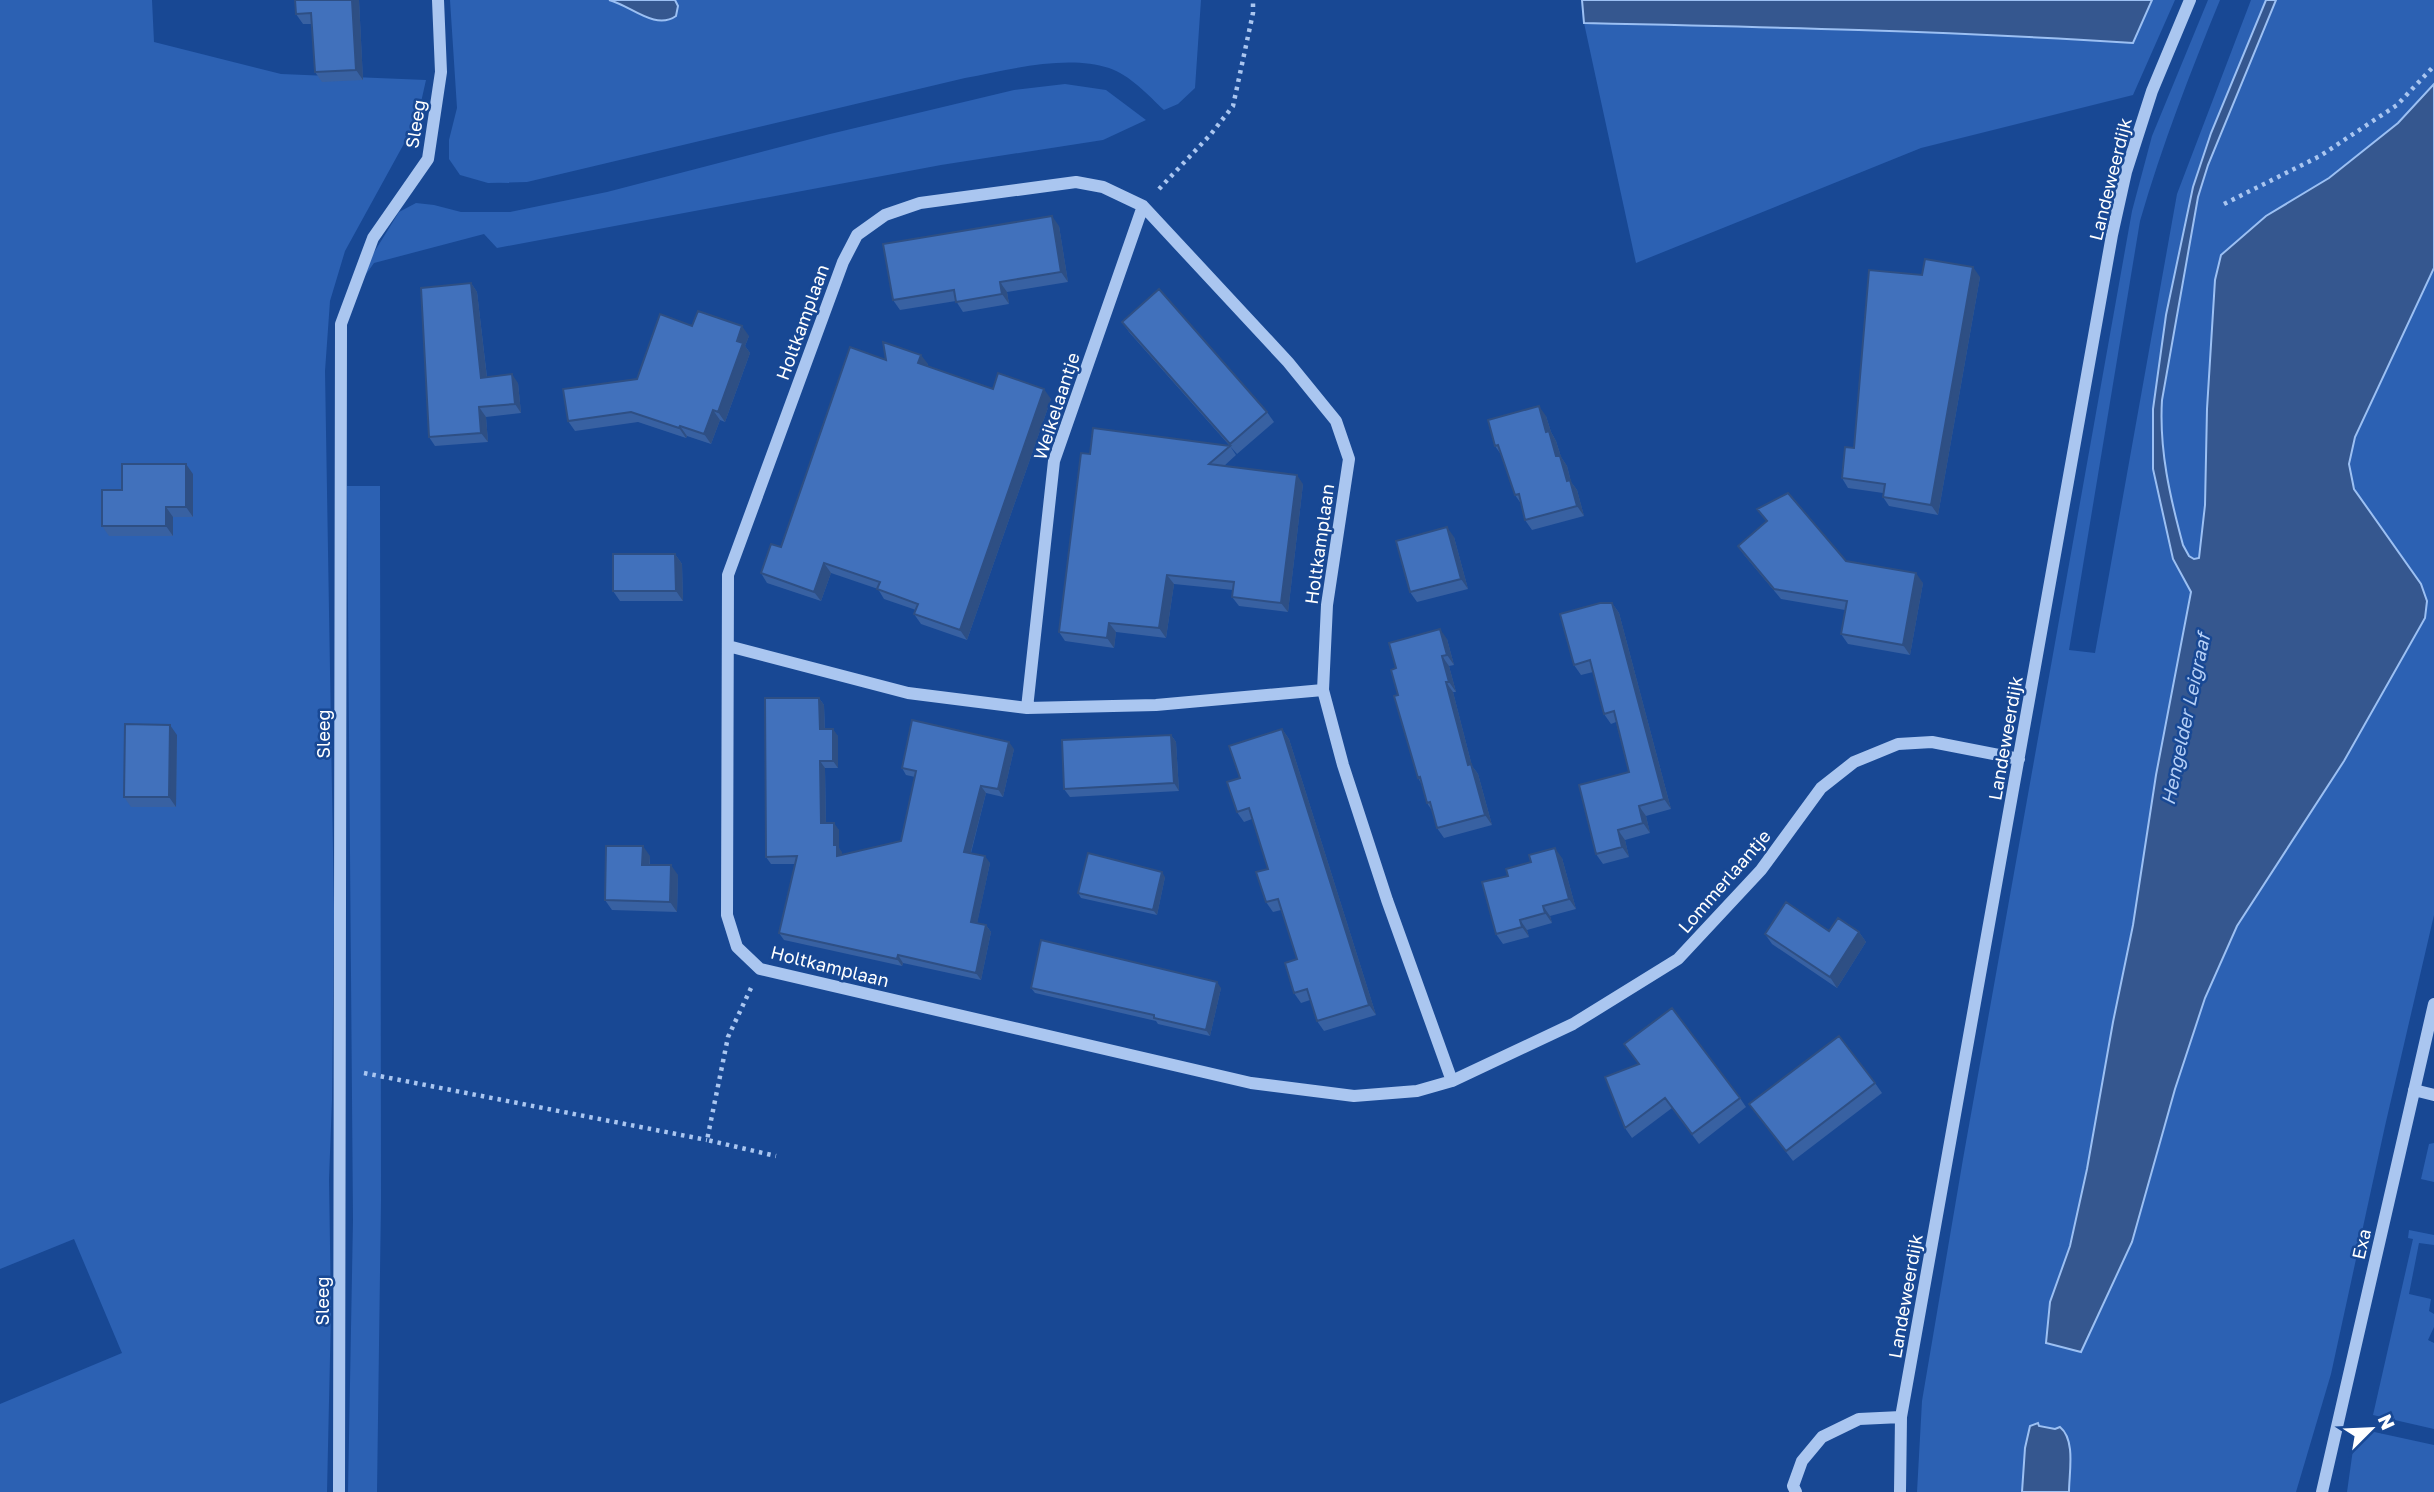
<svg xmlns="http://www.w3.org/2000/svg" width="2434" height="1492" font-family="'Golos Text',sans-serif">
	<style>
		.green { fill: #2c61b3 }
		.water { fill: #35578f; stroke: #9cc0f3; stroke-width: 2 }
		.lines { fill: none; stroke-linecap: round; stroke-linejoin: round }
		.path { stroke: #aac6f0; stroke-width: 4.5; stroke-dasharray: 3.5 5; stroke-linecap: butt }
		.minor { stroke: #aac6f0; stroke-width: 12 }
		.wall { fill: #3861a2 }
		.shaded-wall { fill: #2e4f84 }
		.building { fill: #4171bc; stroke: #2e4f84; stroke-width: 2 }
		.labels { text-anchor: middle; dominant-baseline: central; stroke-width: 5; stroke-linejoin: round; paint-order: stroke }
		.street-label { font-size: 18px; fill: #fff; stroke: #184894 }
		.water-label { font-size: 19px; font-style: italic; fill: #b6d0f7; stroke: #184894 }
	</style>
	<rect width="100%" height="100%" fill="#184894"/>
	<!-- green -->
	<path class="green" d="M0 0H152L154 42 281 74 426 80 417 120 345 251 330 301 325 371 334 911 332 1100 329 1179 331 1311 327 1492H0V1404L122 1353 74 1239 0 1269Z
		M450 0H609L620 3 658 21 678 6 675 0H1201L1195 88 1178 104 1164 110C1148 95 1130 75 1109 68 1066 54 1008 70 965 78L527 182 488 183 460 175 449 159V140L457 108Z
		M2152 0H2175L2133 95 1921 148 1636 263 1584 23C1767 27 1950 30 2133 43Z
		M2208 0H2220C2190 73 2162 145 2140 221L2069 650 2095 653 2177 194 2251 0H2266L2211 133 2153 409 2173 559 2191 592 2156 775 2133 925 2113 1022 2087 1169 2070 1246 2050 1302 2046 1342 2081 1352 2175 1089 2205 998 2237 926 2344 761 2366 508C2348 479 2347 470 2355 437L2434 268V915L2385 1126 2331 1374 2296 1492H2069V1443L2061 1427 2055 1430 2030 1426 2025 1448 2022 1492H1917L1922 1401 1963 1159 2132 211 2152 136Z
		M2276 0H2434V84L2398 123 2329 178 2266 216 2237 240 2221 255 2215 281 2202 549 2199 558 2194 559 2189 556 2183 545C2170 497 2159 450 2162 400L2198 197 2208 165Z
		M1065 84 1106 90 1146 120 1103 140 941 165 497 248 484 234 374 263 364 277 373 254 399 212 416 203 434 205 461 212H510L607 192 830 134 1014 90Z
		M347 486H380L381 1199 377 1492H348L353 1220Z
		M2434 1143V1182L2421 1179 2429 1144Z
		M2409 1230 2434 1235V1245L2419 1243 2409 1294 2431 1299 2429 1311 2434 1314V1327L2428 1340 2434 1343V1429L2373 1415 2413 1239 2408 1238Z
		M2356 1428 2434 1445V1492H2347Z"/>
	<!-- water -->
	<path class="water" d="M609 0H675L678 6 676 16C655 31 630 5 609 0Z
		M1582 0H2152L2133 43C1950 31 1767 27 1584 23Z
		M2266 0H2276L2208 165 2198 197 2162 400C2159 450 2170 497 2183 545L2189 556 2194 559 2199 558 2205 505 2207 409 2215 280 2221 255 2266 216 2329 178 2398 123 2434 84V268L2355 437 2349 464 2354 489 2421 584 2427 601 2425 618 2344 761 2237 926 2205 998 2175 1089 2132 1242 2081 1352 2046 1343 2050 1302 2070 1246 2087 1169 2113 1022 2133 925 2156 775 2191 592 2173 559 2153 469V409L2166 315 2193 187 2211 133Z
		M2038 1423 2039 1426 2055 1429 2060 1427C2076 1440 2069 1473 2069 1492H2022L2025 1448 2030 1426Z"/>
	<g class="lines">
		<!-- path -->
		<path class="path" d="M1159 189 1211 134 1233 106 1253 13V0
			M2224 204 2320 156 2397 105 2434 66
			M751 988 728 1037 707 1140 776 1156
			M364 1073 707 1140"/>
		<!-- minor -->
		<path class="minor" d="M728 646 908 693 1027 708 1156 705 1323 690
			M1027 708 1054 461 1143 206
			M1452 1081 1387 900 1343 765 1323 690 1327 605 1349 459 1336 421 1288 362 1143 206 1103 187 1076 182 920 203 885 215 857 235 843 262 728 575 727 915 737 947 760 969 1251 1083 1354 1096 1417 1091 1452 1081 1573 1024 1678 959 1761 870 1821 788 1854 762 1898 744 1932 742 2019 759
			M2414 1090 2434 1095
			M339 1492 341 324 373 238 428 159 441 72 438 0
			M1796 1492 1793 1486 1802 1461 1822 1437 1859 1419 1901 1417
			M1900 1492 1901 1417 2112 235 2126 172 2152 91 2190 0
			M2322 1492 2434 1004"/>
	</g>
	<!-- wall -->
	<path class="wall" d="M359 0 363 80 322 82 315 72 312 24H303L296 14Z
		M1059 226 1068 282 1007 292 1009 304 963 312 956 301 900 310 893 300Z
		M1922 275 1980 277 1938 515 1889 506 1883 497V493L1848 488 1842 478Z
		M471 283 477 292 487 377 518 383 521 413 486 417 488 442 435 446 429 437Z
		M1122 322 1267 412 1274 422 1237 454 1129 332Z
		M692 326 749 336 745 346 750 353 725 422 720 420 711 444 687 436 686 438 638 422 575 431 568 421 637 379Z
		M886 360 928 364 927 366 993 389 1051 399 967 640 921 624 914 614 916 610 884 599 878 589 831 573 821 601 767 583 761 573 781 547Z
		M1546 416 1551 432 1556 441 1561 457 1567 466 1571 482 1577 490 1584 516 1532 530 1525 520 1522 505 1515 495 1502 456 1495 446Z
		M1230 446 1236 455 1224 466 1303 484 1288 612 1239 606 1232 597 1233 590 1174 584 1166 638 1116 632 1114 648 1065 641 1059 632 1090 454Z
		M193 474V517H173V536H109L102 526 122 490Z
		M1757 509 1846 561 1923 583 1910 655 1848 644 1841 634 1845 610 1781 599 1745 556 1738 547 1767 521Z
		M1454 537 1468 589 1417 602 1410 592Z
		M675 554 682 564 683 601H620L613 591Z
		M1612 603 1619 613 1671 809 1646 816 1650 833 1625 840 1629 857 1603 864 1596 854 1629 772 1616 722 1611 724 1604 714 1593 672 1581 675 1574 665Z
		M1447 639 1454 665 1449 666 1456 692H1453L1472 766 1478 774 1492 825 1444 838 1437 828 1433 812 1427 803 1421 783 1418 778 1398 695 1396 668Z
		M819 698 824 705 825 729 838 736V768H825L826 823 839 830V848L842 855 901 841 915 777 906 775 902 768 1014 749 1003 797 986 793 971 853 990 863 977 923 986 925 991 932 981 980 903 963 902 966 784 940 779 933 795 864H771L766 857Z
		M1282 729 1289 739 1376 1015 1324 1031 1317 1021 1310 1000 1301 1003 1294 993 1297 959 1281 910 1273 912 1266 902 1268 869 1252 819 1244 822 1237 812 1240 778Z
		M177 735 176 807H131L124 797Z
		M1171 735 1176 742 1179 791 1070 797 1064 789Z
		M650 856V865L678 875 677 912 612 910 605 900Z
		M1562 858 1576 909 1550 916 1552 923 1527 930 1529 937 1503 944 1496 934 1508 876Z
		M1165 877 1157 915 1081 898 1078 893Z
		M1829 931 1859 932 1866 942 1837 988 1772 944 1765 934Z
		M1031 988H1221L1210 1036 1158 1024 1156 1021 1035 993Z
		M1605 1077 1740 1098 1746 1107 1699 1144 1672 1108 1632 1138 1625 1128Z
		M1875 1083 1882 1093 1793 1161 1749 1104Z"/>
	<!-- shaded-wall -->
	<path class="shaded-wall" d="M352 0H359L363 80 356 70Z
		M1052 216 1059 226 1068 282 1061 272Z
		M1973 267 1980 277 1938 515 1931 505Z
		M1000 282 1007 292 1009 304 1002 294Z
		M471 283 477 292 488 387 481 378Z
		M742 326 749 336 745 346 750 353 725 422 718 412Z
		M921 355 928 364 925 373 918 363Z
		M512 374 518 383 521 413 515 404Z
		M1044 389 1051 399 967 640 960 630Z
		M1539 406 1546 416 1551 432 1556 441 1561 457 1567 466 1571 482 1577 490 1584 516 1577 506 1546 432Z
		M479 407 486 417 488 442 481 433Z
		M713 410 720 420 711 444 704 434Z
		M680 426 687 436 686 438 679 428Z
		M186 464 193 474V517L186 507Z
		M1297 475 1303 484 1288 612 1281 603Z
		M166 507 173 517V536L166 526Z
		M1447 527 1454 537 1468 589 1461 579Z
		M675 554 682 564 683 601 676 591Z
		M824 563 831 573 821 601 814 592Z
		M1916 573 1923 583 1910 655 1903 645Z
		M1167 575 1174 584 1166 638 1159 628Z
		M1612 603 1619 613 1671 809 1664 799Z
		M1109 623 1116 632 1114 648 1107 638Z
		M1440 629 1447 639 1454 665 1447 655Z
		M1442 656 1449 666 1456 692 1449 682Z
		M1446 682 1453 692 1472 766 1478 774 1492 825 1485 815 1468 765Z
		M819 698 824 705 825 736 820 729Z
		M170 725 177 735 176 807 169 797Z
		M833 729 838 736V768L833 761Z
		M1282 729 1289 739 1376 1015 1369 1005Z
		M1171 735 1176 742 1179 791 1174 783Z
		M1009 742 1014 749 1003 797 998 789Z
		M820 761 825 768 826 830 821 823Z
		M981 786 986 793 969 859 964 852Z
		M1639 806 1646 816 1650 833 1643 823Z
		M834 823 839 830V848L842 852V863L837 856 834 845Z
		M1618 830 1625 840 1629 857 1622 847Z
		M643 846 650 856 649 875 642 865Z
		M1555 848 1562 858 1576 909 1569 899Z
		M985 856 990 863 976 929 971 922Z
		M671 865 678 875 677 912 670 902Z
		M1162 872 1165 877 1157 915 1153 910Z
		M1543 906 1550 916 1552 923 1545 913Z
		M1520 920 1527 930 1529 937 1522 927Z
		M986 925 991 932 981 980 976 973Z
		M1859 932 1866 942 1837 988 1830 977Z
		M898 955 903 963 902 966 897 959Z
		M1217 982 1221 988 1210 1036 1206 1030Z"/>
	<!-- building -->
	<path class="building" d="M295 0H352L356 70 315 72 311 13 296 14Z
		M1052 216 1061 272 1000 282 1002 294 956 302 954 290 893 300 883 244Z
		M1925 259 1973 267 1931 505 1883 497 1885 484 1842 478 1845 447 1854 448 1869 270 1922 275Z
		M471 283 481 378 512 374 515 404 479 407 481 433 429 437 421 288Z
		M1159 289 1267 412 1230 444 1122 322Z
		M698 311 742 326 737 341 743 343 718 412 713 410 704 434 680 426 679 428 631 412 568 421 563 389 637 379 660 314 692 326Z
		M883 342 921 355 918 363 993 389 998 373 1044 389 960 630 914 614 918 604 877 589 880 582 824 563 814 592 761 573 771 544 781 547 850 347 886 360Z
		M1539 406 1546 432 1549 431 1556 456H1560L1567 481 1570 480 1577 506 1525 520 1519 494 1515 495 1498 445 1495 446 1488 420Z
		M1093 428 1230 446 1209 464 1297 475 1281 603 1232 597 1234 582 1167 575 1159 628 1109 623 1107 638 1059 632 1081 453 1090 454Z
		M122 464H186V507H166V526H102V490H122Z
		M1788 493 1846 561 1916 573 1903 645 1841 634 1847 601 1774 589 1738 546 1767 521 1757 509Z
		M1447 527 1461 579 1410 592 1396 541Z
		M613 554H675L676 591H613Z
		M1600 603H1612L1664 799 1639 806 1643 823 1618 830 1622 847 1596 854 1579 785 1629 772 1614 711 1604 714 1590 660 1574 665 1560 614Z
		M1440 629 1447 655 1442 656 1449 682H1446L1468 765 1471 764 1485 815 1437 828 1430 802 1427 803 1420 777 1418 778 1394 696 1398 695 1391 670 1396 668 1389 643Z
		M765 698H819L820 729H833V761H820L821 823H834V845H837V856L901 841 916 771 902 768 912 720 1009 742 998 789 981 786 964 852 985 856 971 922 986 925 976 973 898 955 897 959 779 933 797 856 766 857Z
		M125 724 170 725 169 797H124Z
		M1282 729 1369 1005 1317 1021 1307 989 1294 993 1285 963 1297 959 1278 899 1266 902 1256 872 1268 869 1249 808 1237 812 1227 782 1240 778 1229 746Z
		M1171 735 1174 783 1064 789 1062 740Z
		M606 846H643L642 865H671L670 902 605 900Z
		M1555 848 1569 899 1543 906 1545 913 1520 920 1522 927 1496 934 1482 882 1508 876 1506 869 1531 862 1529 855Z
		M1088 853 1162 872 1153 910 1078 893Z
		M1786 902 1829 931 1838 918 1859 932 1830 977 1765 934Z
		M1041 940 1217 982 1206 1030 1154 1018V1015L1031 988Z
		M1672 1008 1740 1098 1692 1134 1665 1098 1625 1128 1605 1077 1639 1064 1624 1044Z
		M1839 1036 1875 1083 1786 1151 1749 1104Z"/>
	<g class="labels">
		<!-- street labels -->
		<g class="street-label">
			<text transform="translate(415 124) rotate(-81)">Sleeg</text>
			<text transform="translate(2110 179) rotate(-76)">Landeweerdijk</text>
			<text transform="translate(802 322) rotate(-70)">Holtkamplaan</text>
			<text transform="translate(1056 406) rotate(-72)">Weikelaantje</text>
			<text transform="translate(1319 544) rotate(-82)">Holtkamplaan</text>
			<text transform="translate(323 734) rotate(-90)">Sleeg</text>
			<text transform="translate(2005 738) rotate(-80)">Landeweerdijk</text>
			<text transform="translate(1724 881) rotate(-49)">Lommerlaantje</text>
			<text transform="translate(830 966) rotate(14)">Holtkamplaan</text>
			<text transform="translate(2361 1244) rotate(-77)">Exa</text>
			<text transform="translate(1905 1296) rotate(-80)">Landeweerdijk</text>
			<text transform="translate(322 1301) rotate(-90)">Sleeg</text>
		</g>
		<!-- water labels -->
		<g class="water-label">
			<text transform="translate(2185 719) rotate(-78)">Hengelder Leigraaf</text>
		</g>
	</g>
	<!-- north arrow -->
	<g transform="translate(2371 1429) rotate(66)" stroke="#184894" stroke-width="5" paint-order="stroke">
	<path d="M0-5L12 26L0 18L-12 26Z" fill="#ffffff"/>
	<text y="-10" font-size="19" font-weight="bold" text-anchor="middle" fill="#ffffff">N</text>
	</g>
</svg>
